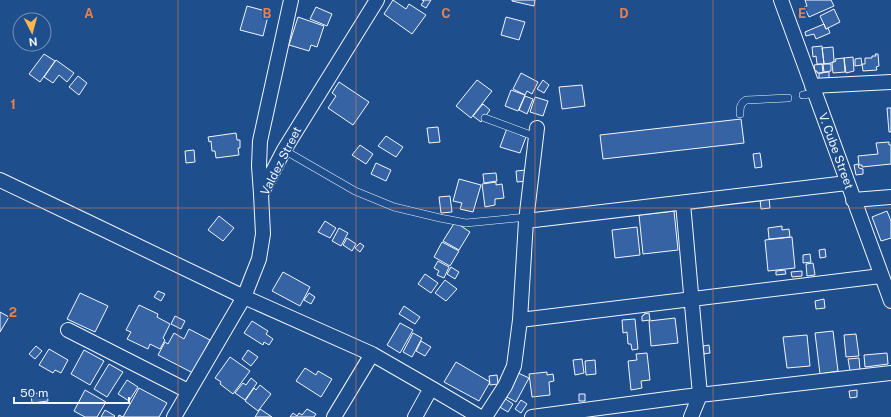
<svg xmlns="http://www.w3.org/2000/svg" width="891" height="417" font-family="'Public Sans',sans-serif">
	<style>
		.building { fill: #3563a3; stroke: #f2f6ff }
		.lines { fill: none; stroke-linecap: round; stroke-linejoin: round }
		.service-casing { stroke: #f2f6ff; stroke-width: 8 }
		.minor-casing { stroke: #f2f6ff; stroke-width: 16 }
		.service { stroke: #1f4e8c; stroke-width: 7 }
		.minor { stroke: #1f4e8c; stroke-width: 14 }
		.grid { fill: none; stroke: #ea8049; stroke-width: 1; stroke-opacity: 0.55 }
		.labels { text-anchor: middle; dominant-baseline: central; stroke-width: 3; stroke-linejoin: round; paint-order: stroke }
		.street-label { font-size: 12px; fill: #f2f6ff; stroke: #1f4e8c }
		.grid-label { font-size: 13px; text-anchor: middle; font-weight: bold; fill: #ea8049; stroke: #1f4e8c; stroke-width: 3; stroke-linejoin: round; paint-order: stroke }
	</style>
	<rect width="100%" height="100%" fill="#1f4e8c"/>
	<!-- building -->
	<path class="building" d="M393 0 406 9 409 4 426 15 412 34 384 14Z
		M422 0H431L426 8 421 5 424 1Z
		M512 0H535L534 6 512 1Z
		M805 0H831L834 6 809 17 804 7 807 6Z
		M247 6 269 12 263 36 240 30Z
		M316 7 332 14 327 26 310 19Z
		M834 9 840 22 826 29 820 16Z
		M298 17 324 26 317 47 311 45 309 51 289 45Z
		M506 17 525 22 519 40 501 35Z
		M824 24 826 29 828 28 830 33 816 39 814 34 806 36 805 32Z
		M822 46 824 64H817L816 56 813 57 812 47Z
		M833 47 834 61 831 63 824 64 822 48Z
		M44 54 55 61 40 82 29 74Z
		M875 54H878L879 66 876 67 877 70 863 71 862 64H865V58H872V56H876Z
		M853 57 854 71 846 73 844 58Z
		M844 58 845 72 833 73 832 63 836 61 835 59Z
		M861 58 862 65 855 66V59Z
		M56 60 74 73 67 82 59 75 53 83 44 77Z
		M822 64 823 73H817V71H815L814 65Z
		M823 64H831V71L824 72Z
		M829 72V78L819 79V73Z
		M521 73 538 82 532 94 527 91 525 95 513 89Z
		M78 76 87 83 79 95 69 87Z
		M477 80 492 91 471 118 456 106Z
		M543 80 549 85 544 93 537 89Z
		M339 82 369 102 353 125 328 108 336 96 332 93Z
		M582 85 585 106 562 109 559 87Z
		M511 90 525 95 518 111 505 106Z
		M525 96 533 99 527 114 519 110Z
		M535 97 548 101 543 116 530 112Z
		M483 104 490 110 481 122 473 116Z
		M887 108H891V132H889Z
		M741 119 744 143 603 159 600 135Z
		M438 127 440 142 429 143 427 128Z
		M507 128 521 133 520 135 526 137 520 153 500 147Z
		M236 133 237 140H240V148H238L239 155 216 158 215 151H212L211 141 209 142 208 137Z
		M386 136 403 147 396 157 378 146Z
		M889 142V145H891V164L862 167V165H859L858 156 878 154 876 143Z
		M360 145 373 154 366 164 352 155Z
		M194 150 195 162 186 163 185 151Z
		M760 153 762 167 755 168 753 154Z
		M376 163 391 170 386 181 371 174Z
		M858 164 859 168 863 169V174L856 175 854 165Z
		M526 170 527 181 517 182 516 171Z
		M496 173 497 181 484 183 483 174Z
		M459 179 481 185 473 212 460 209 462 203 453 201Z
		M496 182V185L502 184 504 198 495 199V205L485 207 482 184Z
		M450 196 452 212 441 213 439 197Z
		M769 198 770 208 761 209 760 199Z
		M674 211 678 250 643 254 639 215Z
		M887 211 891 221V238L881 241 872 217Z
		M219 216 234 228 223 241 208 230Z
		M325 221 336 228 330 238 318 232Z
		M455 222 470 232 459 250 443 241Z
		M782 226V230L789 229 790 237 769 239 768 228Z
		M637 227 640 255 615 258 612 230Z
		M339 228 348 233 341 246 332 241Z
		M792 237 795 268 768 271 765 240Z
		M347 238 356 244 352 251 343 245Z
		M442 242 459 251 450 266 434 257Z
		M360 243 364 246 360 252 355 248Z
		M825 249 826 257 820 258 819 250Z
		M810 254 811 262 803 263V255Z
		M438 261 449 267 444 278 437 275 439 271 434 268Z
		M813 263 815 275 807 276 806 264Z
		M451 267 459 272 455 279 447 274Z
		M785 270 786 274 776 275V271Z
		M802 271V276L792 277 791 272Z
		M283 272 310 287 300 306 272 291Z
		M425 274 438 283 431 293 418 284Z
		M445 280 457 289 446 301 435 293Z
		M158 291 165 294 161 301 154 297Z
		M80 293 108 306 95 332 67 319Z
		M309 293 315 297 311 304 304 300Z
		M824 299 825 308 816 309 815 301Z
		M139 305 158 314 157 317 170 324 163 338 165 340 160 349 150 344 148 349 127 339 131 332 126 330Z
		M404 306 420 317 415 324 399 314Z
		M0 312 9 317 0 332Z
		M649 313 650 320 642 321V316L644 315V314Z
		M175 316 185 321 181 329 171 324Z
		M675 318 678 343 651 346 649 321Z
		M635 319 638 349 632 350 631 344H628L627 332 623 333 622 320Z
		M252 321 268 331 266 334 273 339 269 345 264 342 263 345 244 333Z
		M400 323 413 330 400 353 387 345Z
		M189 329 210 340 193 373 158 355 165 342 168 344 174 333 184 339Z
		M833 331 838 371 820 374 815 333Z
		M413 333 422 338 412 357 403 352Z
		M856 334 859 356 846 357 844 335Z
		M807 335 810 366 787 368 783 337Z
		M421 341 431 347 425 356 416 351Z
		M709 345 710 353 704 354 703 346Z
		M36 346 42 351 35 359 29 354Z
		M49 349 68 360 61 373 55 370 53 373 39 365Z
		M84 350 104 361 90 385 71 374Z
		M248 350 258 357 251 366 242 359Z
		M647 353 650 380 641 381 642 388 631 390 628 361 637 360 636 354Z
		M887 353 888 364 865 367 864 355Z
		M230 357 250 371 233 394 220 384 221 382 215 378Z
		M859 358 860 370 850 371 848 359Z
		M582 359 584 373 575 375 573 360Z
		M595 360 596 374 586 375 585 361Z
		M456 362 490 382 479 401 444 382Z
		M109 364 123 372 107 397 94 389Z
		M305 368 316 375 318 371 332 379 321 397 296 381Z
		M516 372 529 378 516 402 503 395Z
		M547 372V375L553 374 554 381 549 382 550 395 532 397 529 374Z
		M497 375 498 384 490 385 489 376Z
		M251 378 257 383 245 400 235 393 243 383 246 385Z
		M127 380 138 387 129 401 118 394Z
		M260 385 271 394 258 411 245 401 254 388 256 390Z
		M139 388 167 403 159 417H118L119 415 123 417Z
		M85 390 106 402 97 417H85L74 411Z
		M857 390V397L850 398 849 391Z
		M47 392 48 401 32 403 31 394Z
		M579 394H585V401H579Z
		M504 398 513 404 508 412 498 406Z
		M521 400 527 404 521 413 515 409Z
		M260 409 272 417H255Z
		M307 409 316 414 314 417H290L293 413 297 416 299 413 302 415Z
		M105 410 115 416 114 417H101Z"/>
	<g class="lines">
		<!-- service casing -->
		<g class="service-casing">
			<path id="service" d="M803 95 815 93
				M740 114C740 107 740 104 746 100L788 98
				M485 118 536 137
				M284 150 355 191 394 207 440 218 466 223 527 217"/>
		</g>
		<!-- minor casing -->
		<g class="minor-casing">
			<path id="minor" d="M781 0 891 301
				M812 86 891 82
				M0 180 86 221 244 297 372 354 431 388 415 417
				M261 194 259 166 260 141 291 0
				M853 200 891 197
				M683 203 700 395 691 417
				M526 221 847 183
				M520 320 881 276
				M68 330 188 391
				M431 388 480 417
				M174 417 244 297 259 259 263 234 261 194 284 150 377 0
				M334 417 372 354
				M485 417 505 386 514 366 520 320 526 221 537 128
				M532 417 682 397 891 373"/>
		</g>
		<!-- service -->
		<use href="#service" class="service"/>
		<!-- minor -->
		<use href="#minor" class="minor"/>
	</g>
	<!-- grid -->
	<path class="grid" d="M178 0V417M356 0V417M535 0V417M713 0V417M0 208H891"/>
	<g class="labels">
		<!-- street labels -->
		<g class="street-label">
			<text transform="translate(836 151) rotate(70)">V. Cube Street</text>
			<text transform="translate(281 161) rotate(-63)">Valdez Street</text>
		</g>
	</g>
	<g class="grid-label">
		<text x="89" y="18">A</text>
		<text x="267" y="18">B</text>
		<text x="446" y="18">C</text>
		<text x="624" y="18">D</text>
		<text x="802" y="18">E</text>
		<text x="13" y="109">1</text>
		<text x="13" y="317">2</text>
	</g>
	<!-- north arrow -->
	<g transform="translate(32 32) rotate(174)"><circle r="19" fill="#1f4e8c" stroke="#7391ba"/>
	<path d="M0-3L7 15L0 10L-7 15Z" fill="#ffb74d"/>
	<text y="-6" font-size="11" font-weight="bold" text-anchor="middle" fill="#f2f6ff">N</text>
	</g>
	<!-- scale -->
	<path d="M14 397v6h115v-6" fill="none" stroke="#f2f6ff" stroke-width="2"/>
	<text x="20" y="397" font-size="12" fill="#f2f6ff" stroke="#1f4e8c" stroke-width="3" paint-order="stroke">50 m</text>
</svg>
